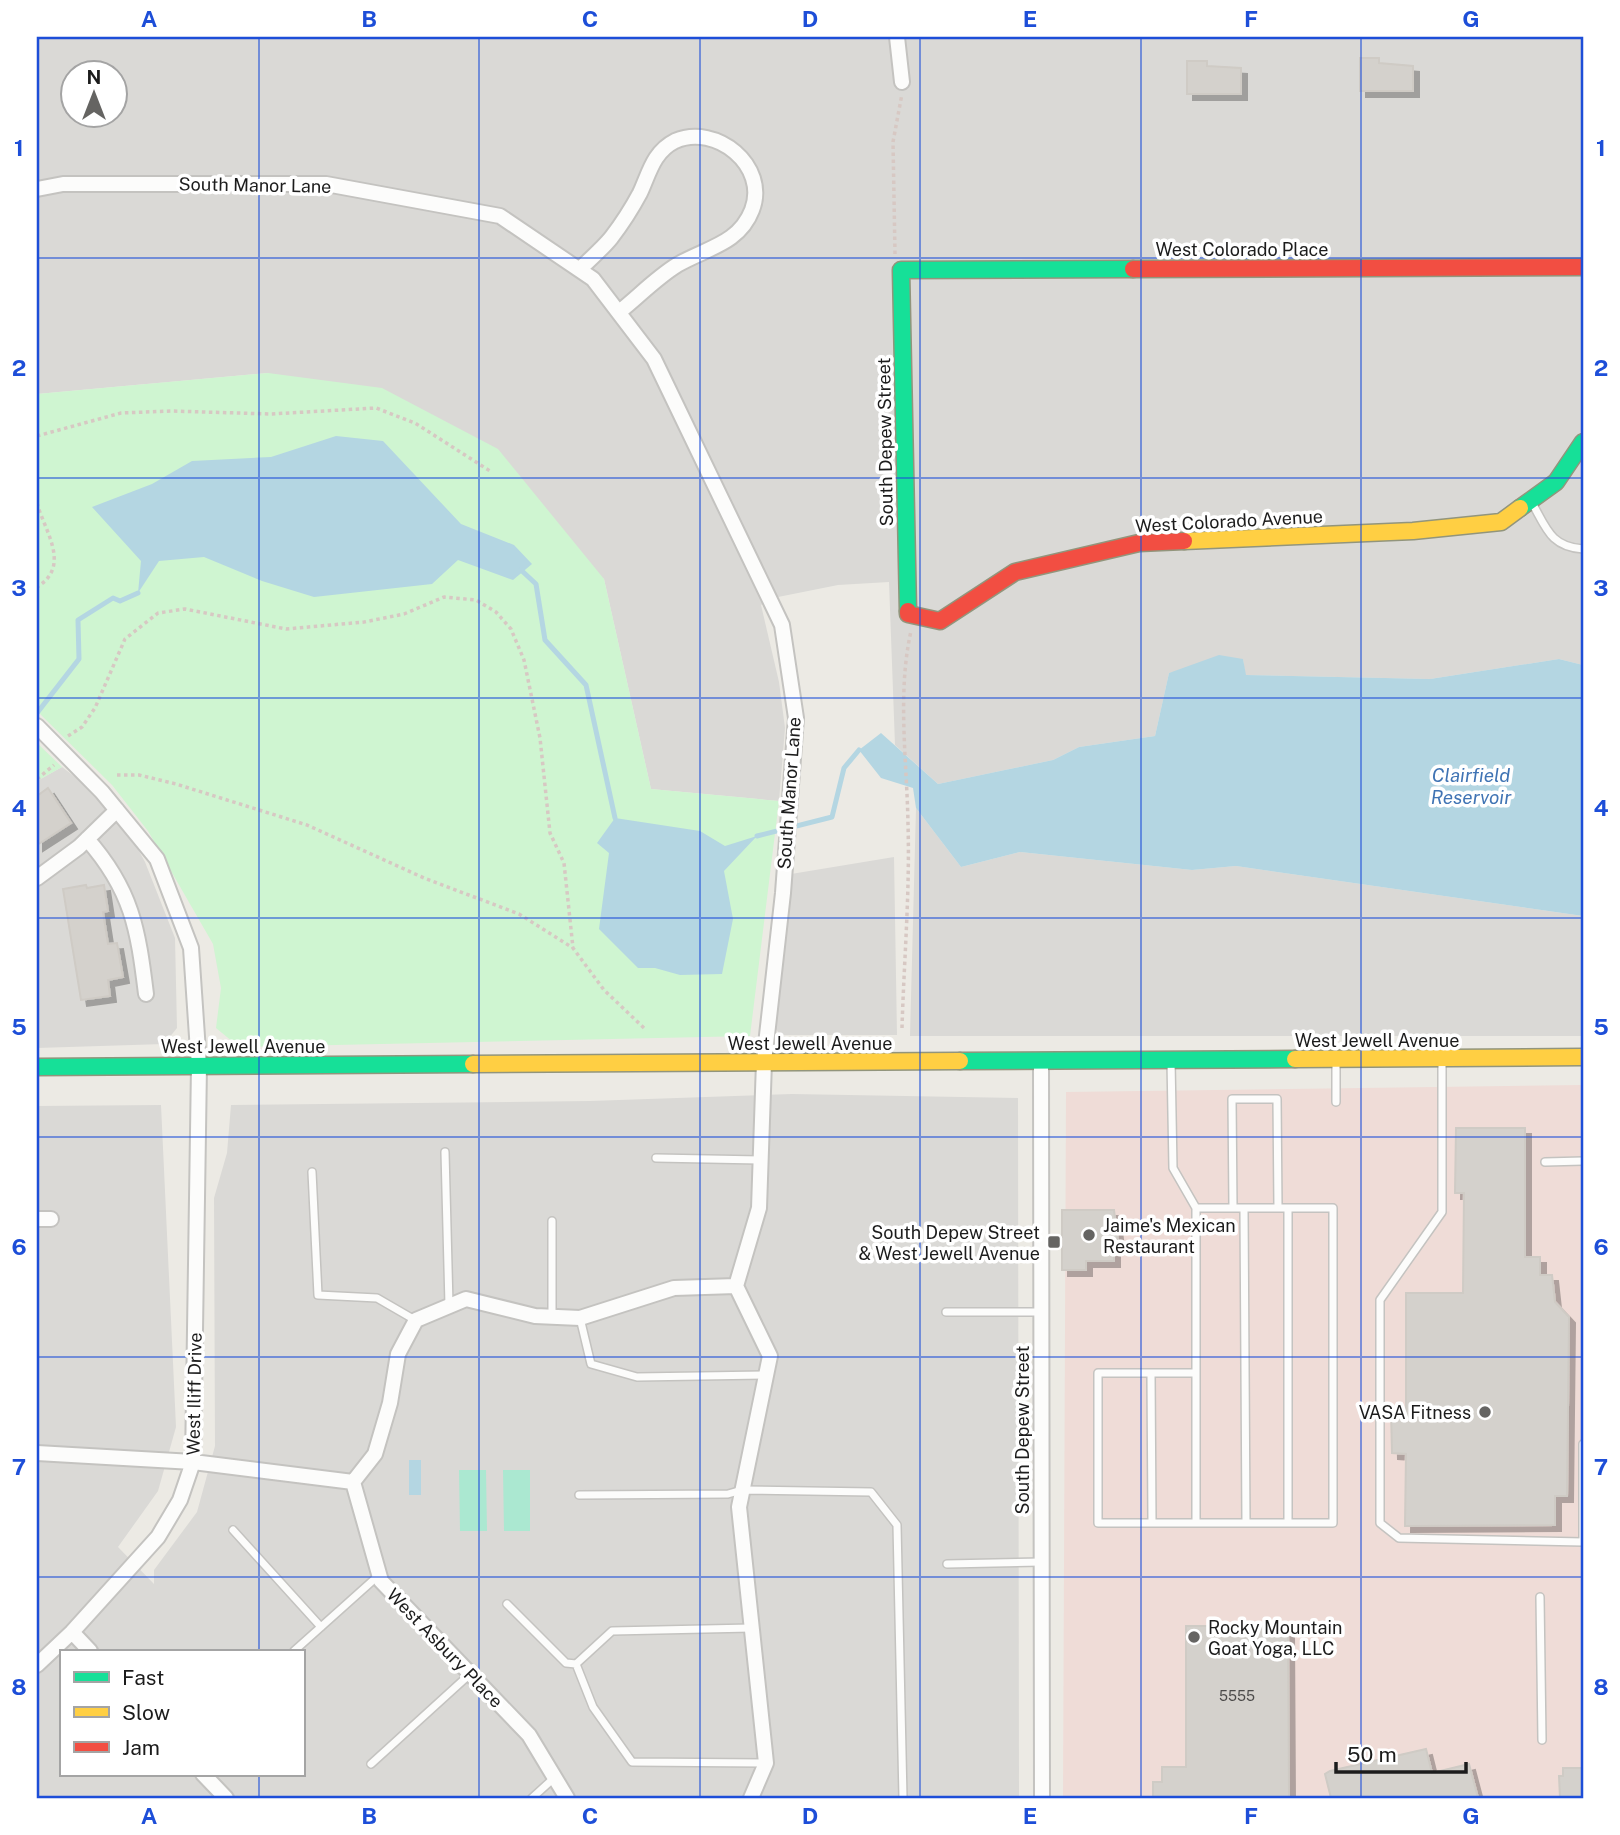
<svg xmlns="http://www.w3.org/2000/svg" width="1620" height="1835" font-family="'Public Sans',sans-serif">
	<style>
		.residential { fill: #dad9d6; fill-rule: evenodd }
		.commercial { fill: #efdcd7 }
		.park { fill: #cff5d1 }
		.pitch { fill: #abe8d1 }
		.water { fill: #b4d6e2 }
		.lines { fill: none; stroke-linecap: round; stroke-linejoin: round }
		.stream { stroke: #b4d6e2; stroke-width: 5 }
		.building { fill: #d4d1cc; stroke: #cfcbc5; stroke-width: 2; filter: url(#shadow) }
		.lane-casing { stroke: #c4c3c0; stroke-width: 10 }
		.street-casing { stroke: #c4c3c0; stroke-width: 18 }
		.fast-casing { stroke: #92957c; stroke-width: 19 }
		.slow-casing { stroke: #92957c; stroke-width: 19 }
		.jam-casing { stroke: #92957c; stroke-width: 19 }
		.path { stroke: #d7c8c3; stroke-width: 3.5; stroke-dasharray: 3.5 3.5; stroke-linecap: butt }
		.lane { stroke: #fcfcfb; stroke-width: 7 }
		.street { stroke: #fcfcfb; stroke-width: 14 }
		.fast { stroke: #16e098; stroke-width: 16 }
		.slow { stroke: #ffcf43; stroke-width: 16 }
		.jam { stroke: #f24e42; stroke-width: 16 }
		.grid { fill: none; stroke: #1d4ed8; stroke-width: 2; stroke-opacity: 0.55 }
		.poi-dot { fill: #656462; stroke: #fff; stroke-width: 2.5 }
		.labels { text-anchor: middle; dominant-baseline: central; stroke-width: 7; stroke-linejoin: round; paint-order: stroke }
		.number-label { font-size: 14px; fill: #4b4a49 }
		.street-label { font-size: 18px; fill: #1c1c1c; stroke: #fff }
		.poi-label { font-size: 18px; fill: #1c1c1c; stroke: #fff; text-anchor: start }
		.water-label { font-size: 19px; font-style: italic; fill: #4074b4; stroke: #fff }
		.neatline { fill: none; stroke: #1d4ed8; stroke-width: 2.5 }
		.grid-label { font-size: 23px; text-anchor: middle; font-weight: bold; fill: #1d4ed8 }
	</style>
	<defs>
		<filter id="shadow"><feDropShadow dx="6" dy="6" stdDeviation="0" flood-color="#0004"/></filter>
	</defs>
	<rect width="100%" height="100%" fill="#eceae4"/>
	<!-- residential -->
	<path class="residential" d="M37 37H1583V665L1559 659 1430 679 1245 675 1243 659 1169 673 1155 736 1079 747 1053 760 938 784 895 745 889 582 838 585 773 598 761 605 779 682 785 728 779 801 651 789 604 579 268 373 37 394ZM74 74H116V116H74Z
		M62 767 100 796 127 829 145 862 175 938 177 1028 164 1044 37 1048V781Z
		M916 808 961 867 1020 852 1192 870 1236 866 1583 916V1036H910Z
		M894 857 897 1035H780L774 1026 785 875Z
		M792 1094 1018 1098 1019 1798H37V1106L161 1105 176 1427 158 1491 118 1547 154 1584V1570L197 1512 215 1446 214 1198 227 1153 231 1105 590 1101ZM61 1651H303V1774H61Z"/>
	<!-- commercial -->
	<path class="commercial" d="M1583 1085V1798H1063L1066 1092Z"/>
	<!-- park -->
	<path class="park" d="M268 373 382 388 498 449 604 579 651 789 779 801 750 1036 239 1047 216 1028 221 988 213 944 148 831 112 785 37 711V394Z
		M37 743 62 767 37 781Z"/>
	<!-- pitch -->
	<path class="pitch" d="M459 1470H486L487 1531H460Z
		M503 1470H530V1531H504Z"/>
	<!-- water -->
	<path class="water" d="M336 436 383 441 461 524 514 545 532 564 513 580 458 560 432 584 314 597 262 581 204 557 159 561 138 593 141 561 92 507 152 484 192 461 271 457Z
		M1219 655 1243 659 1246 675 1430 679 1559 659 1583 665V916L1236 866 1192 870 1020 852 961 867 916 808 913 788 881 778 859 750 881 733 938 784 1053 760 1079 747 1155 736 1169 673Z
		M615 818 700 831 725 846 757 836 724 871 733 919 722 974 680 975 655 968H638L599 929 609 853 597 843Z
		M409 1460H421V1495H409Z"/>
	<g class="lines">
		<!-- stream -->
		<path class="stream" d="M521 570 536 584 545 640 586 685 615 818
			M37 713 79 659 78 620 113 598 120 601 138 593
			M757 836 832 817 844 768 859 750"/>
	</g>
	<!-- building -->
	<path class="building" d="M1360 58H1379V63L1413 66V91H1360Z
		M1187 61H1207V66L1241 68V94H1187Z
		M48 788 71 823 37 845V796Z
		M86 885 87 888 104 885 108 911 103 912 108 944 117 943 123 977 108 980 110 996 81 1000 63 889Z
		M1456 1128H1525V1257H1540V1275H1552L1555 1302 1569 1317 1567 1496H1555V1525L1405 1526 1406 1454 1392 1453 1391 1411H1406V1293H1463L1464 1193H1455Z
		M1062 1210H1114L1118 1241H1114V1261H1086V1270H1062Z
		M1186 1626H1288L1289 1798H1153V1782H1162V1767H1186Z
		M1426 1749 1432 1773 1469 1764 1478 1798H1331L1325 1774 1330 1771Z
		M1563 1768H1583V1798H1560L1559 1776H1563Z"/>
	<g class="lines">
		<!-- lane casing -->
		<g class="lane-casing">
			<path id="lane" d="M1531 501C1546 527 1550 547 1583 549
				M1442 1059V1212L1380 1300V1523L1399 1538 1583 1542
				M1336 1060V1102
				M1171 1061 1173 1168 1196 1208V1373H1098V1523H1333V1208H1196
				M445 1152 449 1305
				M656 1158 760 1160
				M1545 1162 1583 1161
				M312 1172 318 1295 377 1298 415 1320
				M1233 1208 1232 1099H1277L1278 1208
				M1244 1208 1246 1523
				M1288 1208V1523
				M552 1221V1317
				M946 1312H1041
				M580 1318 591 1364 637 1377 766 1375
				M1151 1373 1152 1523
				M1196 1373V1523
				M1583 1444V1542
				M579 1495 728 1494 742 1490 871 1492 897 1525 903 1798
				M233 1530 321 1627
				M947 1564 1041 1562
				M1540 1597 1542 1740
				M507 1604 566 1663 576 1664 612 1631 751 1628
				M294 1651 379 1575
				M576 1664 593 1707 632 1762 766 1763
				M371 1764 470 1674
				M532 1798 554 1778"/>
		</g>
		<!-- street casing -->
		<g class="street-casing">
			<path id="street" d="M897 37 902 82
				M37 189 63 184H326L500 216 593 279 654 359 782 625 796 718 783 893 764 1062 759 1208 736 1286
				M580 269C590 259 602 249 611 238 621 225 632 208 640 193 649 174 653 152 675 141 716 123 769 166 752 210 739 244 706 248 677 265 656 278 638 297 619 312
				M37 726 102 792 157 859 191 948 199 1066 193 1462 180 1500 158 1537 72 1632 37 1665
				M87 839C132 890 138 929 146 994
				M37 878 79 847 117 810
				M1041 1061 1042 1798
				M37 1219H51
				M37 1453 193 1462 353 1482
				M353 1482 375 1454 390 1403 398 1354 416 1320 466 1299 535 1316 580 1318 674 1288 736 1286 770 1356 739 1507 766 1763 751 1798
				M353 1482 381 1581 529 1735 567 1798
				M72 1632 90 1651
				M203 1774 226 1798"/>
		</g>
		<!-- fast casing -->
		<g class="fast-casing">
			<path id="fast" d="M1520 508 1556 482 1583 442
				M908 611 901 270 1133 269
				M960 1061 1295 1059
				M37 1067 473 1064"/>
		</g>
		<!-- slow casing -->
		<g class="slow-casing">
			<path id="slow" d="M1184 541 1413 531 1501 522 1520 508
				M1295 1059 1583 1057
				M473 1064 960 1061"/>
		</g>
		<!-- jam casing -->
		<g class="jam-casing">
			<path id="jam" d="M1133 269 1583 267
				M908 611V614L940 621 1015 572 1139 543 1184 541"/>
		</g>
		<!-- path -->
		<path class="path" d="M895 254 893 142 902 94
			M37 436 121 413 171 411 271 414 376 408 415 423 490 471
			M37 503C44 530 72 566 37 587
			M68 736 82 727 95 708 125 639 158 613 185 609 286 629 364 622 404 614 444 597 476 600 496 612 511 629 524 660 540 738 550 833 564 863 573 948
			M117 775H139L176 784 307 825 424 878 519 914 573 948 604 990 644 1028
			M37 779 54 765
			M902 1028C904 960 910 892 908 824 907 761 897 693 911 631"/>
		<!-- lane -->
		<use href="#lane" class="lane"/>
		<!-- street -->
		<use href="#street" class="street"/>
		<!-- fast -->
		<use href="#fast" class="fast"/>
		<!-- slow -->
		<use href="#slow" class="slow"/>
		<!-- jam -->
		<use href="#jam" class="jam"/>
	</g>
	<!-- grid -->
	<path class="grid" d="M259 37V1651M479 37V1798M700 37V1798M920 37V1798M1141 37V1798M1361 37V1798M37 258H1583M37 478H1583M37 698H1583M37 918H1583M37 1137H1583M37 1357H1583M37 1577H1583M259 1774V1798"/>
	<!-- markers -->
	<g class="poi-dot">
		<circle cx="1089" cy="1235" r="7"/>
		<rect x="1047" y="1235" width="14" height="14" rx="3.5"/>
		<circle cx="1485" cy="1412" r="7"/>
		<circle cx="1194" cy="1637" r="7"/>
	</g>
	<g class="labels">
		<!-- number labels -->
		<g class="number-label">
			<text x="1237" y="1696">5555</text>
		</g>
		<!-- street labels -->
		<g class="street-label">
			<text transform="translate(255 185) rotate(1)">South Manor Lane</text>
			<text x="1242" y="249">West Colorado Place</text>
			<text transform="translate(885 442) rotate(-91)">South Depew Street</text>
			<text transform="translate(1229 521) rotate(-3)">West Colorado Avenue</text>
			<text transform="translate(789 793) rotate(-86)">South Manor Lane</text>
			<text x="1377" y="1040">West Jewell Avenue</text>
			<text x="810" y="1043">West Jewell Avenue</text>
			<text x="243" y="1046">West Jewell Avenue</text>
			<text transform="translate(194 1394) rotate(-89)">West Iliff Drive</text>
			<text transform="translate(1022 1430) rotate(-90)">South Depew Street</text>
			<text transform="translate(445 1648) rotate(46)">West Asbury Place</text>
		</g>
		<!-- poi labels -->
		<g class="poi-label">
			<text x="1103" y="1225">Jaime's Mexican<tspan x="1103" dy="21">Restaurant</tspan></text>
			<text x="1040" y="1232" text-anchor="end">South Depew Street<tspan x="1040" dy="21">&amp; West Jewell Avenue</tspan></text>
			<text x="1471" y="1412" text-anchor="end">VASA Fitness</text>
			<text x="1208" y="1627">Rocky Mountain<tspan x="1208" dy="21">Goat Yoga, LLC</tspan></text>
		</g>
		<!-- water labels -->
		<g class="water-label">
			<text x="1471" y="775">Clairfield<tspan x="1471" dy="22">Reservoir</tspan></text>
		</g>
	</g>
	<!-- border -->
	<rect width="1620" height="1835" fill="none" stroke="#ffffff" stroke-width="77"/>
	<!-- legend -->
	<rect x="60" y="1650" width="245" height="126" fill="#ffffff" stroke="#a4a4a4" stroke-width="2"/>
	<rect x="74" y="1672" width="35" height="10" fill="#16e098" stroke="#a4a4a4" stroke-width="2"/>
	<text x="122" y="1685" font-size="21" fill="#1c1c1c">Fast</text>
	<rect x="74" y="1707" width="35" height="10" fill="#ffcf43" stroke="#a4a4a4" stroke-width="2"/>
	<text x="122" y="1720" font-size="21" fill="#1c1c1c">Slow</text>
	<rect x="74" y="1742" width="35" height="10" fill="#f24e42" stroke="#a4a4a4" stroke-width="2"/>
	<text x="122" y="1755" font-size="21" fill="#1c1c1c">Jam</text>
	<!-- north arrow -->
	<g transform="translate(94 94)"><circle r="33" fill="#ffffff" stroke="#a4a4a4" stroke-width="2"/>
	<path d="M0-5L12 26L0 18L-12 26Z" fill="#656462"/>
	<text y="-10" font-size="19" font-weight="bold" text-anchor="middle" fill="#1c1c1c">N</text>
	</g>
	<!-- scale -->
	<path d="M1336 1762v10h130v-10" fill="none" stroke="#1c1c1c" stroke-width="3.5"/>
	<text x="1347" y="1762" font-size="21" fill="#1c1c1c" stroke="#ffffff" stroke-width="5" paint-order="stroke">50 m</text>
	<rect x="38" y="38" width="1544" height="1759" class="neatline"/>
	<g class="grid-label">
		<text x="149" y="27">A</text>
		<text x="369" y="27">B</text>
		<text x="590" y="27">C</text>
		<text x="810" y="27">D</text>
		<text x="1030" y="27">E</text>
		<text x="1251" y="27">F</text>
		<text x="1471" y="27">G</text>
		<text x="19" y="156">1</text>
		<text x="1601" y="156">1</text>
		<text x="19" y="376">2</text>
		<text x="1601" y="376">2</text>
		<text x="19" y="596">3</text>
		<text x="1601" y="596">3</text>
		<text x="19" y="816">4</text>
		<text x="1601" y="816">4</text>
		<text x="19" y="1035">5</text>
		<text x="1601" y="1035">5</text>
		<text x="19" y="1255">6</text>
		<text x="1601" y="1255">6</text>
		<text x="19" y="1475">7</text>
		<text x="1601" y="1475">7</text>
		<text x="19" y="1695">8</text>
		<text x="1601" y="1695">8</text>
		<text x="149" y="1824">A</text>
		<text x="369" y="1824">B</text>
		<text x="590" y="1824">C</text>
		<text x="810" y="1824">D</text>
		<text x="1030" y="1824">E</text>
		<text x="1251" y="1824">F</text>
		<text x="1471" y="1824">G</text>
	</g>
</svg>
